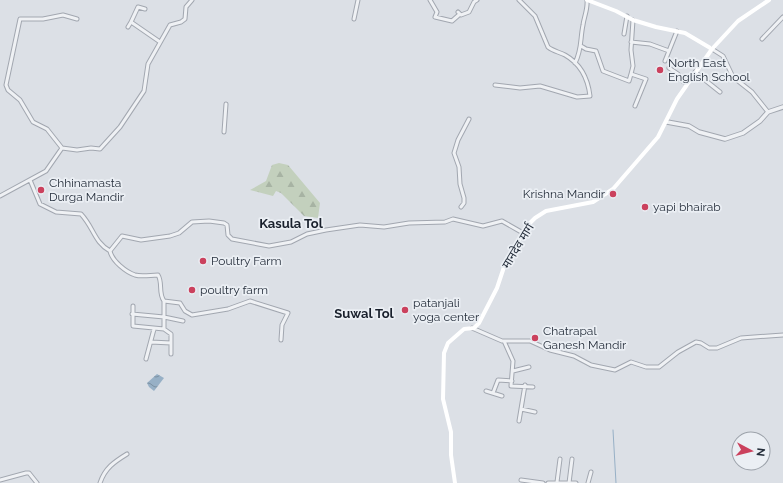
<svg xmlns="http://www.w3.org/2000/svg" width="783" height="483" font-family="Raleway,'Noto Sans Devanagari',sans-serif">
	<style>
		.forest { fill: url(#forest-firs) }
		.water { fill: url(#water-waves) }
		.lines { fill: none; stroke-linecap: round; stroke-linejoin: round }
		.stream { stroke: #97b0c6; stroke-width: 1 }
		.minor-casing { stroke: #a2a7b0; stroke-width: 5 }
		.tertiary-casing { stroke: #a2a7b0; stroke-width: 5.5 }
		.minor { stroke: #eff1f4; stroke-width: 3 }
		.tertiary { stroke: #eff1f4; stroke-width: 3.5 }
		.secondary { stroke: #fff; stroke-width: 4 }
		.poi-dot { fill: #cb415d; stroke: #ebeff4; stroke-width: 1.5 }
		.labels { text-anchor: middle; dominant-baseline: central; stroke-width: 3.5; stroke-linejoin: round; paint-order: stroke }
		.poi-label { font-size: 12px; fill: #262f3c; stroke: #ebeff4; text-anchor: start }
		.street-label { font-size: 12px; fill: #262f3c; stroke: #ebeff4 }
		.neighbourhood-label { font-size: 13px; font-weight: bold; fill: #19202c; stroke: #ebeff4 }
	</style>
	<defs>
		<pattern id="forest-firs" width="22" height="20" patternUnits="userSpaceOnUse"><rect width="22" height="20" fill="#c3d0bd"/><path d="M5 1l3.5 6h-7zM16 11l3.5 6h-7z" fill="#a7b3a3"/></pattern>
		<pattern id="water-waves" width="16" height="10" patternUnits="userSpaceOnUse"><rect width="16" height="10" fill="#97b0c6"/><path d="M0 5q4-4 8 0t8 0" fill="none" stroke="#7b90a2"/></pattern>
	</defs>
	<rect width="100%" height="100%" fill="#dce0e6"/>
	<!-- forest -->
	<path class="forest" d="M279 163 288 165 320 203 318 218 304 216 281 193 276 191 273 196 250 190 266 181 272 165Z"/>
	<!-- water -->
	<path class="water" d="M157 374 164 378 154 391 149 387 147 383Z"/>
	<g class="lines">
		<!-- stream -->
		<path class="stream" d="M613 430 616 483"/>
		<!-- minor casing -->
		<g class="minor-casing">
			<path id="minor" d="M430 0 437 12 435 17 452 21 460 14
				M458 12 461 15 469 12 474 2 477 0
				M77 19 63 15 43 19H20L6 85 8 90 20 100 33 122 47 129 62 148 77 150 91 148 100 149 120 127 144 91 148 64 170 25 181 22 185 19 186 7 192 0
				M354 19 358 0
				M131 22 138 7 145 9
				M128 27 131 22 160 42
				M624 34 627 16
				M762 39 783 17
				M631 42 650 44 669 51
				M581 46 586 49 596 51 603 71 629 81 631 74 646 79 635 106
				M712 49 723 56 733 77 752 92 768 112
				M665 61 677 31
				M575 63C582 50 580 39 583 25 584 17 588 9 587 0
				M669 68 678 74 676 77 687 84
				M695 72 720 92
				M631 74 633 66 631 50 633 20
				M495 85 520 88 540 86 577 97 590 96C588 79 581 64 565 55 559 52 553 51 548 47L535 16 519 0
				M224 132 226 104
				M30 180 40 204 56 212 81 214C94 228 94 242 110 251 112 261 126 272 135 275 142 277 151 275 158 275 163 283 158 293 164 301L180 303 185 311 192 315 228 309 250 301 288 313 282 325 281 340
				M0 196 46 171 62 148
				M461 207 464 203V198L460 184 459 167 454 153 458 140 469 119
				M110 251 122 236 141 240 170 236 179 233 192 222 209 221 224 223 227 225 228 235 232 239 269 246 291 242 307 234 326 230 360 225 384 227 409 223 445 222 453 219 483 226 502 221 523 233
				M133 306V326L164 329 171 334V354
				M132 314 164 317 183 321
				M472 328 502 341H530L550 350 574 356 591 365 615 370 631 362 646 367H659L678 352 696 342 701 343 709 348H717L741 338 783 335
				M164 329V301
				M504 341 513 361 511 386 533 387
				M151 342 171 343
				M146 359 154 329
				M513 371 529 367
				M486 391 502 396
				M493 393 498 380 512 381
				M521 409 535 412
				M519 421 525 385
				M0 480 26 473H29L37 483
				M521 480 543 483
				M557 482 560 459
				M100 483C105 468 114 462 127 454
				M548 483H576
				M569 483 572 459
				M588 483 591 472"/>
		</g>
		<!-- tertiary casing -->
		<g class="tertiary-casing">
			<path id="tertiary" d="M667 122 689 126 699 132 725 139 743 133 760 121 768 112 783 107"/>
		</g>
		<!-- minor -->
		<use href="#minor" class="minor"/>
		<!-- tertiary -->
		<use href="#tertiary" class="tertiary"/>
		<!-- secondary -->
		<path class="secondary" d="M587 0 616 11 633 20 656 27 685 33 712 49
			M455 483 451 455V432L443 399 444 353 448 343 464 329 474 328 479 323 497 288 505 264 526 227 535 218 546 211 593 202 613 189 658 137 677 99 712 49 738 21 769 0"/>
	</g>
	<!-- markers -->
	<g class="poi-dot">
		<circle cx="660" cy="70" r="4"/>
		<circle cx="41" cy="190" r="4"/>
		<circle cx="613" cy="194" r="4"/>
		<circle cx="645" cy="207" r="4"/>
		<circle cx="203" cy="261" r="4"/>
		<circle cx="192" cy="290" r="4"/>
		<circle cx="405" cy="310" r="4"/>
		<circle cx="535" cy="338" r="4"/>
	</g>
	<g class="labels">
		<!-- poi labels -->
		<g class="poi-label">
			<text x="668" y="63">North East<tspan x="668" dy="14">English School</tspan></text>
			<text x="49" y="183">Chhinamasta<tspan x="49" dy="14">Durga Mandir</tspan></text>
			<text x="605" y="194" text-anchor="end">Krishna Mandir</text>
			<text x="653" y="207">yapi bhairab</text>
			<text x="211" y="261">Poultry Farm</text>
			<text x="200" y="290">poultry farm</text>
			<text x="413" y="303">patanjali<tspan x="413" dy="14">yoga center</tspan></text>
			<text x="543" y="331">Chatrapal<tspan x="543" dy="14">Ganesh Mandir</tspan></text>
		</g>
		<!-- street labels -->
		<g class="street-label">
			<text transform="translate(518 246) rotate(-59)">मानदेव मार्ग</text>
		</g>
		<!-- neighbourhood labels -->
		<g class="neighbourhood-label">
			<text x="291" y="223">Kasula Tol</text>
			<text x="364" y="313">Suwal Tol</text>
		</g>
	</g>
	<!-- north arrow -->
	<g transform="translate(751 451) rotate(97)"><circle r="19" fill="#ebeff4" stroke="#9ca2aa"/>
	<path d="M0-3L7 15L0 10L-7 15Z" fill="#cb415d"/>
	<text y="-6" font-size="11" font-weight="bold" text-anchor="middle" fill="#262f3c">N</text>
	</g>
</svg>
